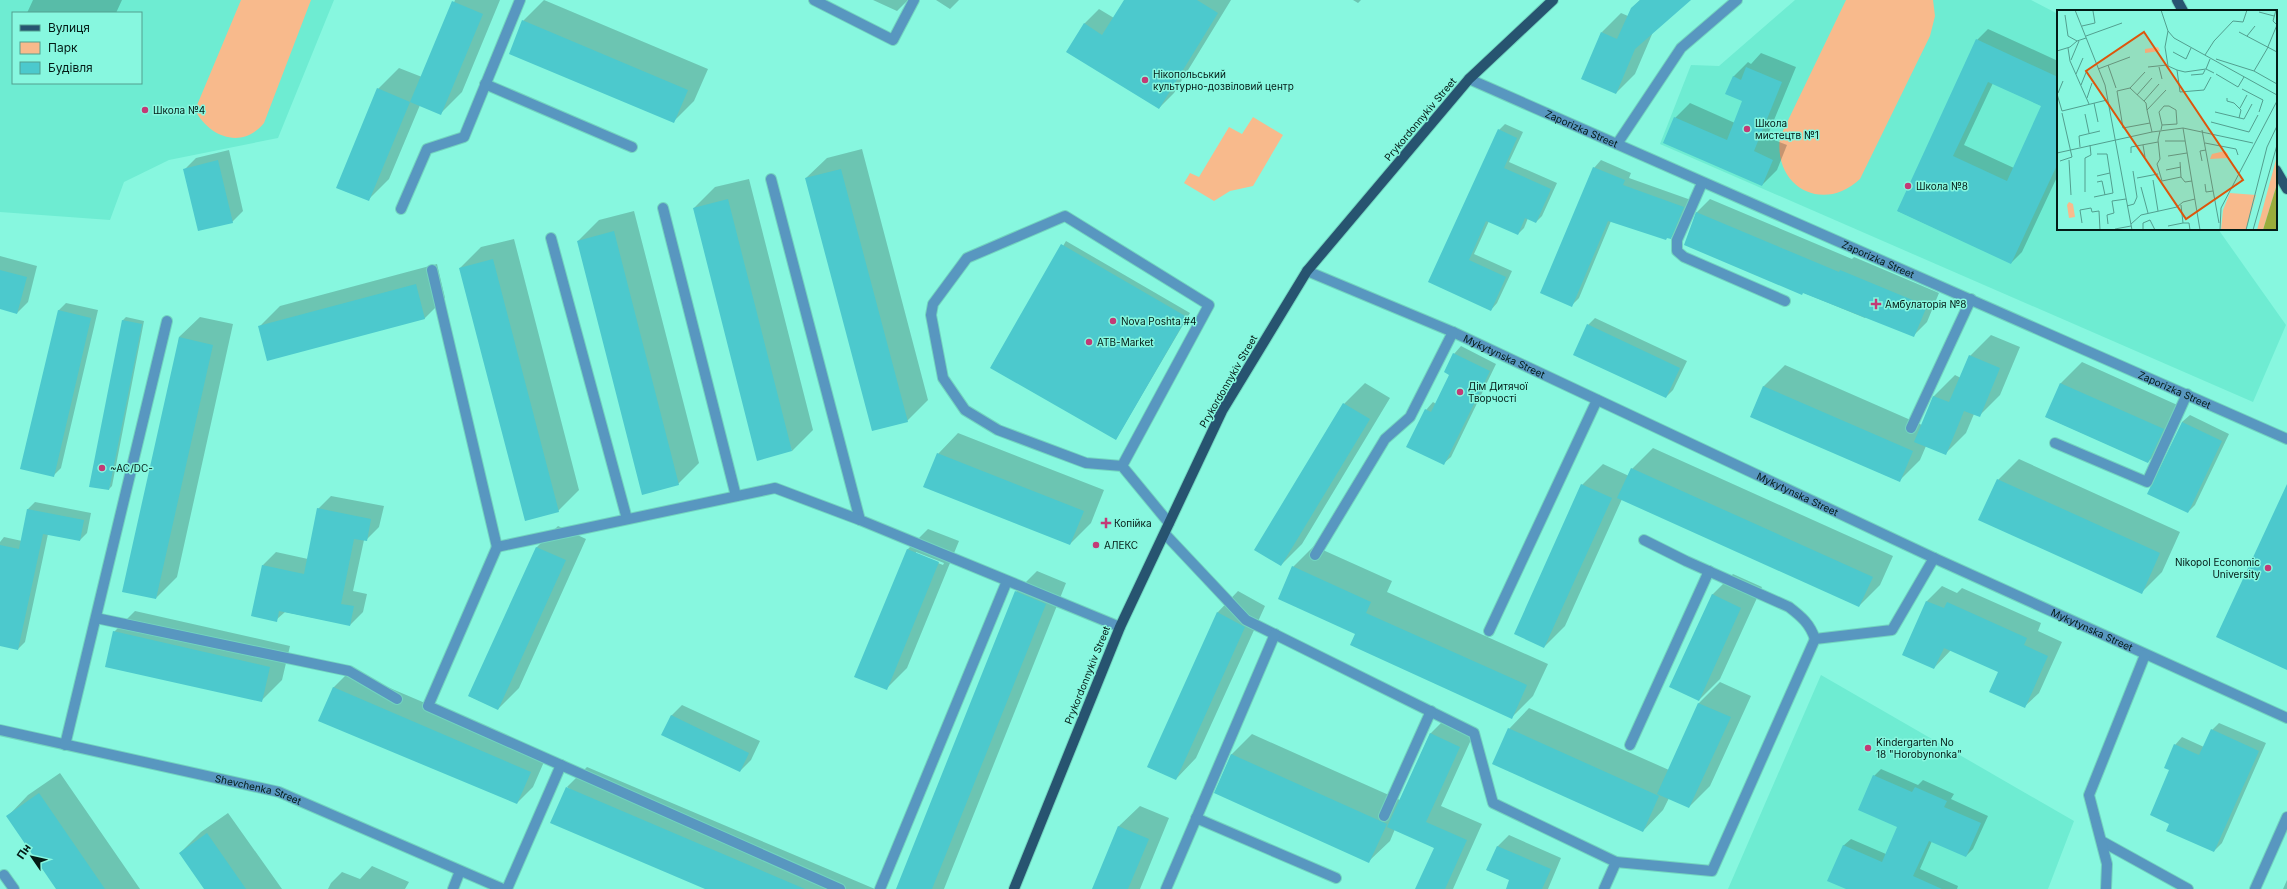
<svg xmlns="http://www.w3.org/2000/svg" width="2287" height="889" font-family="Inter,sans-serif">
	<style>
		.built { fill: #6eecd2; fill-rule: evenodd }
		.green { fill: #f8ba8c }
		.shadow { fill: #0003; fill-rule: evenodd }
		.building { fill: #4cc9cd; fill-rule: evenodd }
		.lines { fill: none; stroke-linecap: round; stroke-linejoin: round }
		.minor-casing { stroke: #72d4bf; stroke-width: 12 }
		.major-casing { stroke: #72d4bf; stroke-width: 12 }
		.minor { stroke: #5897c0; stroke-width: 10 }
		.major { stroke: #275470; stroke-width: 10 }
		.poi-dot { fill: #c33a76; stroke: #87f7df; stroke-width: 1.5 }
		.labels { text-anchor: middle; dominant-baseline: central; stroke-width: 3; stroke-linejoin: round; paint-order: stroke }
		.poi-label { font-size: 10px; fill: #031b16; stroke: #87f7df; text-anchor: start }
		.street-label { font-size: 10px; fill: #031b16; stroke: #87f7df }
		.inset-road { fill: none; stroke: #529f8f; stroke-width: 1 }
		.view { fill: #dd560c; fill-opacity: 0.15; stroke: #dd560c; stroke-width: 2 }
		.inset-edge { fill: none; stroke: #031b16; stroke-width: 2 }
	</style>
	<rect width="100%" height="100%" fill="#87f7df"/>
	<!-- built -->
	<path class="built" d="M0 0H334L278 138 169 160 124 182 110 220 0 212ZM13 13H141V83H13Z
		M1795 0H2031L2058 14V229H2218L2286 325 2253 402 1660 144 1691 65 1719 66Z
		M1821 675 2074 821 2048 889H1728Z"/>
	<!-- green -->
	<path class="green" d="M241 0H311L264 123C242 150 209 137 195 110Z
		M1846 0H1933L1935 16 1930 36 1860 179C1823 214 1773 187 1780 137Z
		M1253 117 1283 135 1253 186 1230 191 1214 201 1184 183 1190 173 1199 177 1229 127 1242 134Z"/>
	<!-- shadow -->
	<path class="shadow" d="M33 0H122L116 13H27Z
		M455 0H500L462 92 441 113 420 105 389 179 368 200 378 89 399 68 422 77Z
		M544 0 708 69 694 101 673 122 523 21Z
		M873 0H908L897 11Z
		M936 0H959L950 9Z
		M1125 0H1231L1174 93 1159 108 1084 24 1099 9 1114 18Z
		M1353 0H1361L1358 3Z
		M1640 0H1689L1653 32 1635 74 1616 93 1602 32 1621 13 1628 16 1632 8Z
		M1988 29 2058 61V175L2022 252 2011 263 1898 211 1977 40ZM1993 83 2042 106 2014 168 1964 145Z
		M1761 53 1796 67 1767 137 1787 145 1777 170 1762 185 1675 118 1690 103 1735 123 1744 101 1733 77 1748 62 1751 64Z
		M1505 124 1523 132 1509 162 1557 183 1542 216 1536 222 1528 218 1524 228 1518 234 1489 221 1474 254 1512 271 1497 303 1491 310 1430 282 1499 130Z
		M862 149 928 400 907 421 806 178 827 158Z
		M229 150 243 211 232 222 185 169 196 158Z
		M1601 160 1631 173 1629 178 1691 200 1678 231 1670 238 1611 221 1579 298 1572 305 1594 168Z
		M749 179 813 430 792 451 694 208 715 187Z
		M1710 199 1852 259 1854 257 1939 293 1927 322 1914 335 1867 316 1865 318 1685 244 1697 212Z
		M634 211 699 463 678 484 578 241 599 220Z
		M514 239 579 490 558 511 460 268 481 247Z
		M1066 241 1190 313 1116 439 991 367Z
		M0 256 37 266 28 302 17 313 0 308Z
		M437 264 445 298 425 318 259 327 280 306Z
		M66 303 98 310 61 468 53 476 59 310Z
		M126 317 144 321 112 486 109 489 123 320Z
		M200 317 233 324 177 577 156 598 179 337Z
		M1595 318 1687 361 1673 390 1666 397 1588 325Z
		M1991 335 2020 347 2000 395 1979 416 1974 414 1966 433 1945 454 1926 446 1920 460 1899 481 1751 416 1764 386 1785 365 1922 425 1934 396 1955 375 1961 378 1970 356Z
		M1461 346 1496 364 1451 457 1443 464 1426 410 1433 402 1436 404 1451 374 1454 354Z
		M2082 362 2184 408 2169 441 2148 462 2046 417 2061 383Z
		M1365 383 1390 398 1302 544 1281 565 1344 404Z
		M2190 415 2229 434 2195 505 2188 512 2182 422Z
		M958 433 1104 490 1091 523 1070 544 938 454Z
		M1653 448 1893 556 1880 585 1859 606 1622 499 1565 626 1544 647 1582 485 1603 464 1629 476 1632 469Z
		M2019 459 2180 532 2162 572 2141 593 1998 480Z
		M331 496 384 506 379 527 366 540H364L353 591 367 594 363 612 350 625 285 612 276 620 263 565 276 552 308 559 318 509Z
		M35 502 91 513 87 533 80 540 48 534 25 642 18 649 0 645V542L4 537 22 541 28 509Z
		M558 526 586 539 519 688 498 709 469 696 537 547Z
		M928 529 959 541 907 668 886 689 907 550ZM916 552 944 563 943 565 916 554Z
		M1314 546 1392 581 1387 592 1548 664 1533 696 1512 717 1356 633 1293 567Z
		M1037 571 1066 583 944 889H897L1016 592Z
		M1733 574 1762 587 1720 679 1699 700 1712 595Z
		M1942 586 1957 593 1962 588 2041 623 2038 631 2062 642 2039 693 2024 707 2000 672 1951 650 1934 668 1903 654 1927 601Z
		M1238 591 1265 606 1196 758 1176 779 1148 767 1218 612Z
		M135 611 290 646 282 680 261 701 114 632Z
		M350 671 547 755 533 787 517 803 320 721 334 687Z
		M1720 682 1751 696 1710 786 1689 807 1669 798 1663 810 1643 831 1509 729 1529 708 1669 770 1699 703Z
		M682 705 760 741 751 760 740 771 671 716Z
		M1446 718 1475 731 1441 806 1482 824 1453 889H1416L1435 848 1395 829 1390 841 1369 861 1231 755 1252 734 1400 800 1430 734Z
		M2219 723 2266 743 2222 843 2214 851 2171 823 2170 770 2175 745 2182 737 2204 747 2212 730Z
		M587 767 875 889H707L567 787Z
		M1881 769 1918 785 1923 780 1954 794 1951 799 1988 816 1973 849 1966 856 1932 841 1920 869 1958 886 1957 889H1849L1843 846 1851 839 1886 854 1899 827 1874 776Z
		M60 773 140 889H58L8 816 28 795Z
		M1140 806 1169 818 1140 889H1093L1119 826Z
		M228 813 282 889H205L180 853 201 832Z
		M1509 835 1561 858 1548 889H1507L1511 880 1487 870 1498 846Z
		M372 866 409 882 405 889H328L331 883 342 872 360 879Z
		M2287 880V889H2283Z"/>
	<!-- building -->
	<path class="building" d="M1124 0H1197L1218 13 1159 109 1066 52 1084 23 1102 35Z
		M1640 0H1691L1635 49 1616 94 1581 79 1601 32 1617 39 1631 8Z
		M452 1 483 14 441 115 410 102Z
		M522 20 688 90 674 123 509 54Z
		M1976 39 2058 77V163L2011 264 1897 211ZM1988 82 2041 106 2007 181 1953 156Z
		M1746 67 1782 82 1754 151 1773 160 1762 186 1663 143 1674 117 1727 140 1742 101 1725 94 1733 76 1741 80Z
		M377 88 410 102 369 201 336 188Z
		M1498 129 1517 138 1504 168 1551 189 1536 223 1525 218 1518 235 1486 221 1469 260 1506 277 1491 311 1428 282Z
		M218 160 233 223 198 231 183 169Z
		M1593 167 1625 180 1623 185 1684 207 1671 239 1667 238 1666 240 1608 221 1572 307 1540 293Z
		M841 169 908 422 872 431 805 178Z
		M728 199 792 451 757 461 693 208Z
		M1696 212 1839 272 1840 270 1927 306 1914 337 1803 293 1802 295 1684 245Z
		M614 231 679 485 642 495 577 241Z
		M1061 244 1187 317 1116 440 990 368Z
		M493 259 559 512 525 521 459 268Z
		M0 270 27 277 17 314 0 309Z
		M416 284 425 319 267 361 258 326Z
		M58 310 91 318 54 477 20 469Z
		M122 320 142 324 109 490 89 487Z
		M1587 324 1680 368 1666 398 1573 355Z
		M179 337 213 345 156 599 122 592Z
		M1453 353 1490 371 1444 465 1406 447 1425 409 1431 412 1449 375 1444 372Z
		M1969 355 2000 368 1980 417 1964 411 1946 455 1914 442 1933 396 1949 402Z
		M2060 383 2164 429 2148 463 2045 417Z
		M1763 386 1913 451 1900 482 1750 417Z
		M1343 403 1370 419 1281 566 1254 550Z
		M2182 422 2222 441 2188 513 2147 494Z
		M937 453 1084 511 1070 545 923 487Z
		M1631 468 1873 577 1859 607 1617 498Z
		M1997 479 2160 553 2142 594 1978 520Z
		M1581 484 1612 498 1544 648 1514 634Z
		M2287 484V670L2216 637Z
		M317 508 371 519 367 541 354 539 341 604 354 606 350 626 279 611 277 622 251 616 262 565 304 574Z
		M27 509 84 520 80 541 43 534 18 650 0 646V545L19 549Z
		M536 547 566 560 498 710 468 696Z
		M907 549 939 562 887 690 854 677Z
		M1292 566 1371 602 1366 613 1527 685 1512 719 1350 645 1355 634 1278 599Z
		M1015 591 1046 604 932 889H896Z
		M1712 594 1741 608 1699 701 1669 687Z
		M1926 601 1944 608 1947 602 2027 638 2024 645 2048 656 2025 708 1989 692 1998 672 1944 648 1934 669 1902 655Z
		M1217 612 1245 627 1176 780 1147 767Z
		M113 631 270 667 262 702 105 667Z
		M333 687 531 772 517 804 318 721Z
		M1698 703 1731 717 1689 808 1657 794Z
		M671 715 749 753 740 772 661 735Z
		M1508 728 1659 796 1643 832 1492 764Z
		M2211 729 2259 751 2214 852 2166 831 2169 824 2150 815 2169 770 2164 768 2174 744 2199 755Z
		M1430 733 1460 747 1426 822 1467 840 1445 889H1415L1434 848 1387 827Z
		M1231 754 1387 824 1369 863 1214 793Z
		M1873 775 1912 792 1915 787 1947 801 1944 807 1981 823 1966 857 1929 841 1913 876 1942 889H1846L1827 881 1843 845 1882 862 1897 827 1858 810Z
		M566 787 805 889H705L550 823Z
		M39 793 105 889H56L6 816Z
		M1118 826 1149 839 1128 889H1092Z
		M207 833 246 889H204L179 853Z
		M1497 846 1551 869 1542 889H1506L1509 880 1486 870Z"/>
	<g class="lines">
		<!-- minor casing -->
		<g class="minor-casing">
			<g id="minor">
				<path d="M814 0 893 40 914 0"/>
				<path id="s1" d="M1469 79 2287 439"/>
				<path d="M485 84 632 147"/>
				<path d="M1617 144 1681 48 1737 0"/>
				<path d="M771 179 860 520 1120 627"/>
				<path d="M1702 183 1677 240V251L1684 257 1785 301"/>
				<path d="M663 208 736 496"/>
				<path d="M401 209 427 149 464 137 520 0"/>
				<path d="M551 238 627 519"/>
				<path d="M432 270 497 547 775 488 860 520"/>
				<path id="s2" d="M1307 271 1453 332 1934 558 2287 718"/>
				<path d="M1911 428 1971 299"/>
				<path d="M2055 443 2147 482 2187 394"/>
				<path d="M1122 466 1086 463 998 430 965 410 943 378 931 315 933 304 967 258 1065 216 1209 305 1122 466 1169 523"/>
				<path d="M1165 534 1246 620 1474 733 1493 803 1616 862 1712 871 1815 639 1892 630 1934 558"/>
				<path d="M1644 540 1686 561 1789 607C1802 617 1810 624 1815 639"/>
				<path d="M497 547 428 706 840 889"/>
				<path d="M1315 555 1385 439 1410 417 1453 332"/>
				<path d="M96 618 349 671 397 699"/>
				<path d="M1489 631 1597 400"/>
				<path id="s3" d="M0 730 279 792 503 889"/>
				<path d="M65 745 167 321"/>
				<path d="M1630 745 1709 571"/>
				<path d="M1384 816 1431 711"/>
				<path d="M1196 818 1336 878"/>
				<path d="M2103 842 2188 889"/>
				<path d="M4 875 14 889"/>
				<path d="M453 889 460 871"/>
				<path d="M507 889 561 765"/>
				<path d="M880 889 1007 581"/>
				<path d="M1166 889 1275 634"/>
				<path d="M1604 889 1616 862"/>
				<path d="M2106 889 2107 864 2089 795 2145 655"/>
				<path d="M2255 889 2287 817"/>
			</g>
		</g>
		<!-- major casing -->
		<g class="major-casing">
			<path id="major" d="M2177 0 2183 11
				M2276 170 2287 189
				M1014 889 1120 627 1222 411 1307 271 1469 79 1553 0"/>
		</g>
		<!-- minor -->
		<use href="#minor" class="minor"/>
		<!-- major -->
		<use href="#major" class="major"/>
	</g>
	<!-- markers -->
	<g class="poi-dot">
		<circle cx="1145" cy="80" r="4"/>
		<circle cx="145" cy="110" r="4"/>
		<circle cx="1747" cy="129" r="4"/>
		<circle cx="1908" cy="186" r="4"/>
		<path d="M1874 298h4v4h4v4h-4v4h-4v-4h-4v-4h4z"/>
		<circle cx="1113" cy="321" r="4"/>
		<circle cx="1089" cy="342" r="4"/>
		<circle cx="1460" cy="392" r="4"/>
		<circle cx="102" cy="468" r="4"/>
		<path d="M1104 517h4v4h4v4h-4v4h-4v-4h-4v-4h4z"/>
		<circle cx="1096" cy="545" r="4"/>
		<circle cx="2268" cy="568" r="4"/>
		<circle cx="1868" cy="748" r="4"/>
	</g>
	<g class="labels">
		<!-- poi labels -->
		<g class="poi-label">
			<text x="1153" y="74">Нікопольський<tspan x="1153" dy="12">культурно-дозвіловий центр</tspan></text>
			<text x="153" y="110">Школа №4</text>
			<text x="1755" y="123">Школа<tspan x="1755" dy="12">мистецтв №1</tspan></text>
			<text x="1916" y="186">Школа №8</text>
			<text x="1885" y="304">Амбулаторія №8</text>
			<text x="1121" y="321">Nova Poshta #4</text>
			<text x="1097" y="342">ATB-Market</text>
			<text x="1468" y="386">Дім Дитячої<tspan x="1468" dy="12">Творчості</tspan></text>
			<text x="110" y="468">~AC/DC-</text>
			<text x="1114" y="523">Копійка</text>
			<text x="1104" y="545">АЛЕКС</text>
			<text x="2260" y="562" text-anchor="end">Nikopol Economic<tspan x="2260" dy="12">University</tspan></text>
			<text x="1876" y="742">Kindergarten No<tspan x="1876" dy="12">18 "Horobynonka"</tspan></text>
		</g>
		<!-- street labels -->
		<g class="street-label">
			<text transform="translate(1420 119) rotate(-50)">Prykordonnykiv Street</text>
			<text stroke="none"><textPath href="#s1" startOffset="123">Zaporizka Street</textPath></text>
			<text stroke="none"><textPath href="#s1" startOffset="447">Zaporizka Street</textPath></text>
			<text stroke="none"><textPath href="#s2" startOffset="215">Mykytynska Street</textPath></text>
			<text transform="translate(1228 381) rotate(-60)">Prykordonnykiv Street</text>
			<text stroke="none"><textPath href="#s1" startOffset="771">Zaporizka Street</textPath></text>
			<text stroke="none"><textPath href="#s2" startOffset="539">Mykytynska Street</textPath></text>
			<text stroke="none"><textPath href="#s2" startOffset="863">Mykytynska Street</textPath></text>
			<text transform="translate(1087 675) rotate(-68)">Prykordonnykiv Street</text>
			<text stroke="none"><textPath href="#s3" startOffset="265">Shevchenka Street</textPath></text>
		</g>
	</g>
	<!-- overview -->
	<g transform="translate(2057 10)">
		<rect width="220" height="220" fill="#87f7df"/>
		<path d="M101 37 103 41 88 43V39ZM168 141 171 144 170 148 153 149 155 144ZM220 146V174L206 220H200ZM173 183 199 185 189 220H164L166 200ZM12 192 16 194 18 207 12 208 10 195Z" fill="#f8ba8c"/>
		<path d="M220 174V220H206Z" fill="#9aac3b"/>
		<path class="inset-road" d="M18 0 48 75 75 220M104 0 111 21 117 28 220 85M202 2 217 6M8 5 11 26 20 31M25 16 38 13 36 1M111 21 108 37 111 56 120 60 123 82 147 80 154 67M182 22 220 42M29 26 65 13M190 26 198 16M11 38 13 51 32 94M0 41 13 37 20 31 29 28M116 42 129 49 134 38M148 45 157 31 176 11 186 12 190 0M153 49 149 59 157 63M159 49 197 61 220 74M14 50 22 31M51 55 59 78M91 57 110 55M102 57 105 69M41 59 73 47M120 60 128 62 149 59M197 61 210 39 220 15 216 11 219 0M88 62 73 78 89 93 90 100M19 64 26 48M159 64 181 77 187 67M134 65 146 64 148 60M24 75 30 60M73 78 60 81 66 118 93 113M185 79 206 90 202 102M1 83 6 71M0 84 5 101 50 90M80 85 95 68M30 88 35 73M170 88V91L177 93 184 100 182 108M87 91 102 74M37 93 41 112M183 98 190 85M158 102 187 109 195 94M28 104 32 123M154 112 192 122 201 105M126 118 143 220M104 120 105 115 120 114 119 100 112 96H107L102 102 105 115M145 120 162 213M103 121 101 130 103 149 100 154 105 171 124 167 128 172 135 171M95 122 90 100 109 80M108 131H128M148 133 179 139 181 145M86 135 88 147M23 137 22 126 43 121M0 143 95 122 126 118 196 133M74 143V137L101 132M111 146 130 143M12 150 14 185M3 151 15 147 5 103M145 151 143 141 149 140M123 152 124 167M109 160 124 157M40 166 53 163M80 168 101 164M96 170 101 201M40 172 45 171 48 185M148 174 149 182 156 181M84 177 91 203M28 182V148L34 145 33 135M37 187 56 183 50 144H40M124 195 126 213H132L133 220M70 196 77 194 80 187 76 161M25 213 23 200 34 198 35 202 42 201 43 220M51 214 50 205 57 203 55 191 69 189M74 214 84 205 120 197 126 192 138 189M111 216 126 213M58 219 74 216M86 220V213L93 210 98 220M163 220 164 198 220 91M189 220 210 137 220 116M196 220 220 135"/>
		<path class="view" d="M87 22 186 170 129 209 29 61Z"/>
		<rect width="220" height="220" class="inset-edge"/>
	</g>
	<!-- legend -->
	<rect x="12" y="12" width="130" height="72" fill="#87f7df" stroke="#529f8f"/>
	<rect x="20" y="25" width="20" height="6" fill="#275470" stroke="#529f8f"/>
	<text x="48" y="32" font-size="12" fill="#031b16">Вулиця</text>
	<rect x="20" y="42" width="20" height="12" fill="#f8ba8c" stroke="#529f8f"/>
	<text x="48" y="52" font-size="12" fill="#031b16">Парк</text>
	<rect x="20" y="62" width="20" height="12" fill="#4cc9cd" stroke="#529f8f"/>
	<text x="48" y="72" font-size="12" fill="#031b16">Будівля</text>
	<!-- north arrow -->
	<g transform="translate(32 857) rotate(304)" stroke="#87f7df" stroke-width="3" paint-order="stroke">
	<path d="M0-3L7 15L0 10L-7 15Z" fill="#031b16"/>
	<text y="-6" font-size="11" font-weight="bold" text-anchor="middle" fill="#031b16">Пн</text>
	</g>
</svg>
